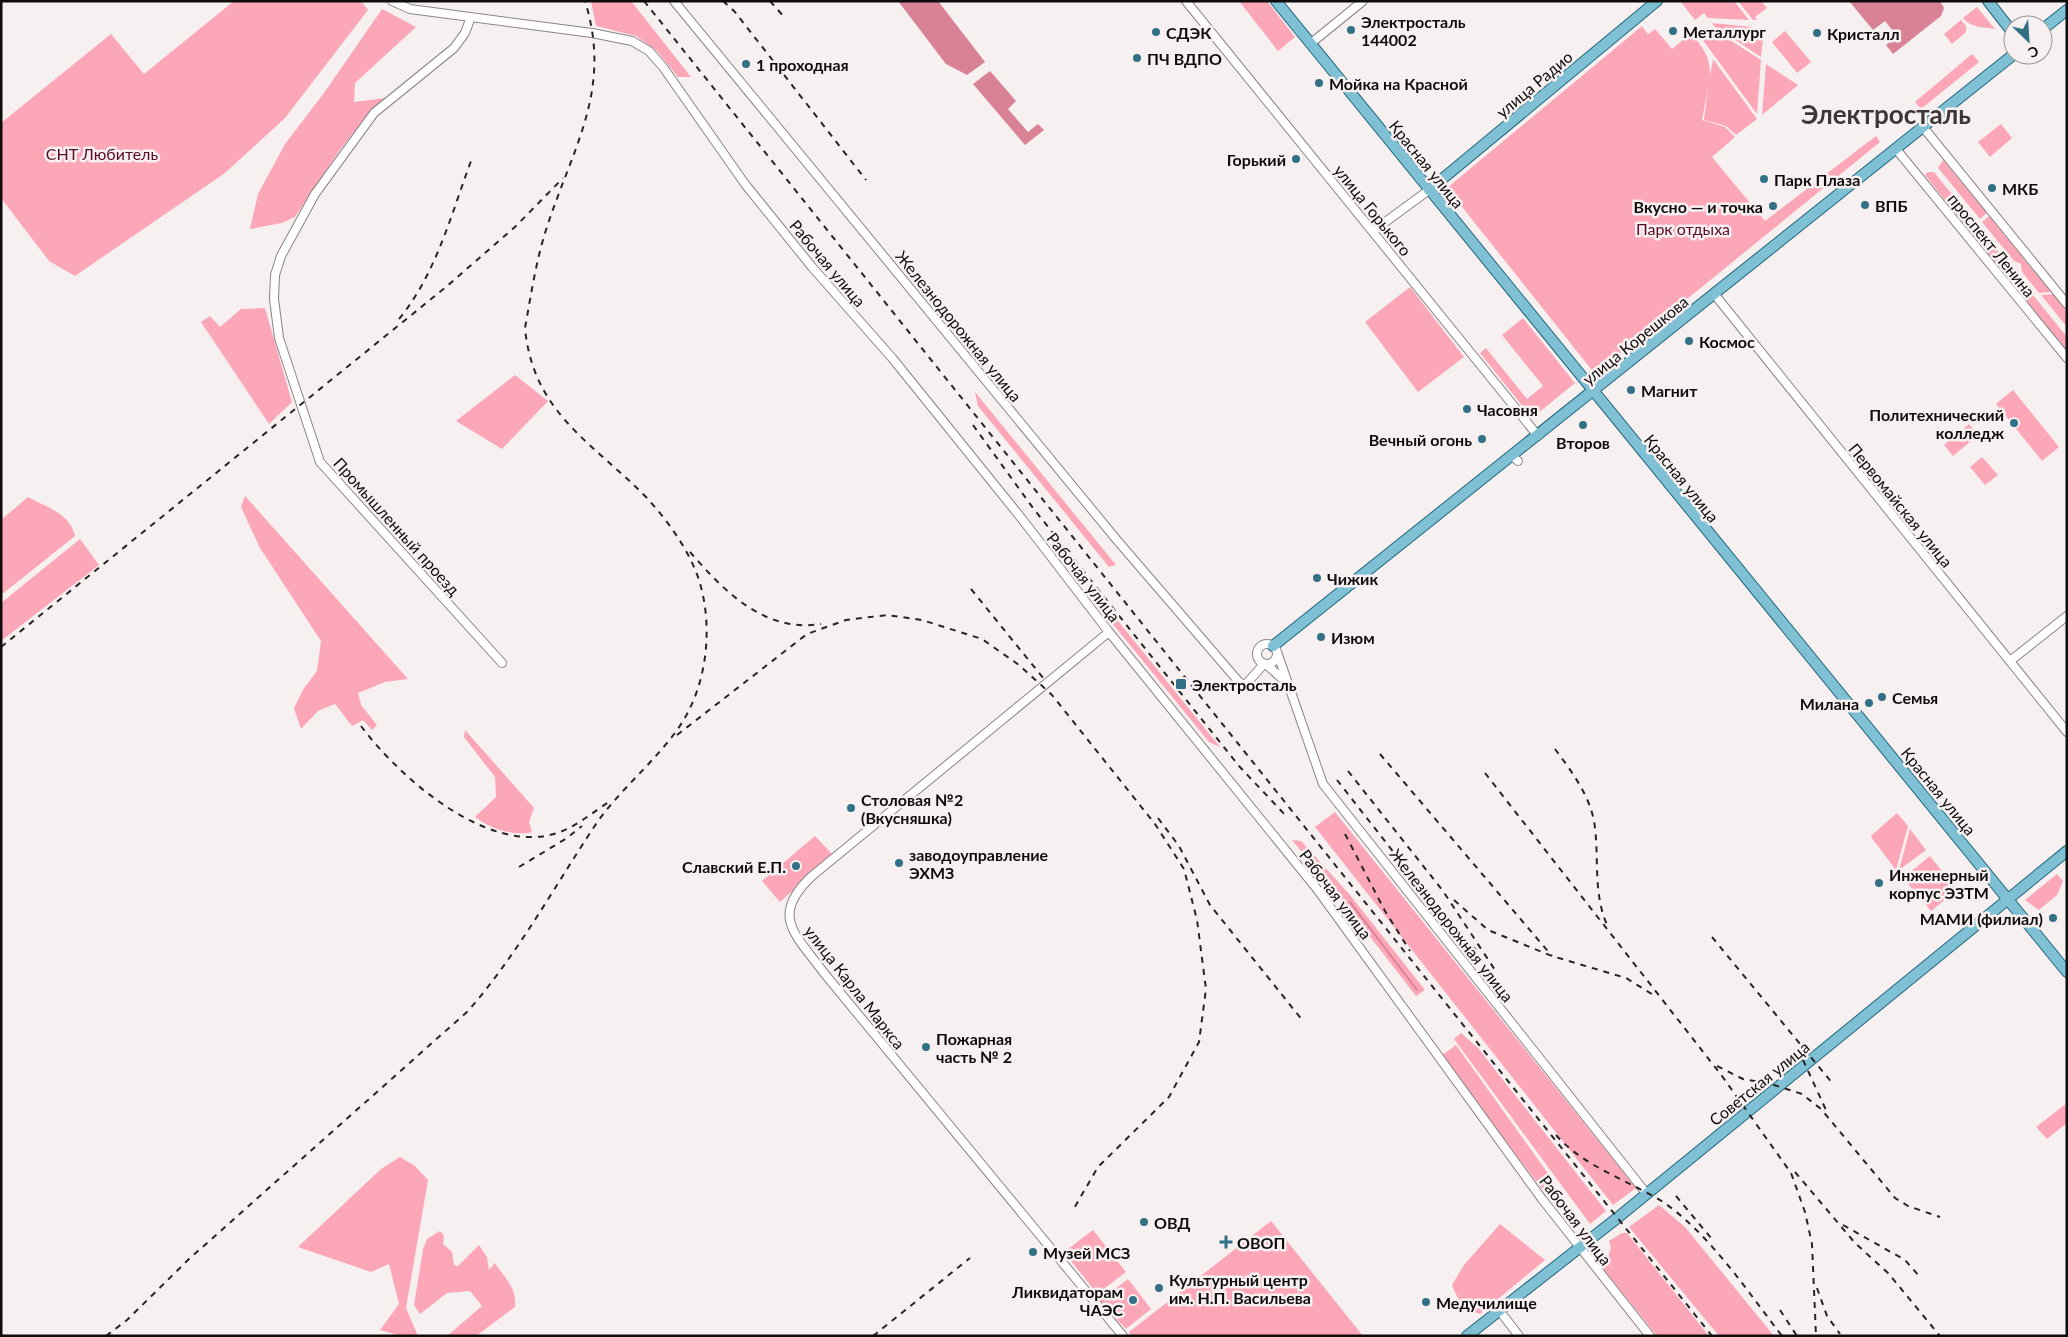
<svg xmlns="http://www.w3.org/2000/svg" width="2068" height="1337" font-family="Lato,sans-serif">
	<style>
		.green { fill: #fca7b8 }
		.water { fill: #d98295 }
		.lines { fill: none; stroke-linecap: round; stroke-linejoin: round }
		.stream { stroke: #d98295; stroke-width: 2 }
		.minor-casing { stroke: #8b8485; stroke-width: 10 }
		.major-casing { stroke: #20667c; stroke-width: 12 }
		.minor { stroke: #fff; stroke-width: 8 }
		.major { stroke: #7fc0d4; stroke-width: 10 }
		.rail { stroke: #282425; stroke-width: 2; stroke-dasharray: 6 6; stroke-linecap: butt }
		.poi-dot { fill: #317085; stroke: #f7f0f1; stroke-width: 2 }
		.labels { text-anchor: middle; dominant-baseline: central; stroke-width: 5; stroke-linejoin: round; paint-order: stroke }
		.poi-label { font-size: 16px; font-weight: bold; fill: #0f0c0d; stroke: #f7f0f1; text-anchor: start }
		.street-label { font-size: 16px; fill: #0f0c0d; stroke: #f7f0f1 }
		.park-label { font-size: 16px; fill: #5a0b27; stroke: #f7f0f1 }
		.town-label { font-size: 26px; font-weight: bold; fill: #3b3637; stroke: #f7f0f1 }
	</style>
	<rect width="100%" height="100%" fill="#f7f0f1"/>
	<!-- green -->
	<path class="green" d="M234 1H361L368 10 285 118 225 173 75 276 49 261 1 198V123L111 34 144 74Z
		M591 1H631L691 77H678L657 51 636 36 596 26Z
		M1239 1H1267L1295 37 1278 51Z
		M1680 1H1734L1749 20 1708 18 1704 13 1695 20Z
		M1738 1H1761L1767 8 1755 17 1757 20H1753Z
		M1977 7 1995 29C1983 27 1971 28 1963 18Z
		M382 9 416 27 355 83 354 102 386 98 369 113 339 151 295 217 282 223 250 229 258 194 285 144 324 93Z
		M1961 20 1966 26V32L1952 44 1944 34Z
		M1712 23 1752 27 1763 39 1761 57 1714 26Z
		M1642 26 1648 34 1655 29 1672 49 1691 33C1702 47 1711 57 1710 76L1713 59 1757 119 1736 135 1726 126 1704 120 1708 88 1702 120 1725 127 1735 137 1712 157 1765 221 1876 136 1880 142 1595 374 1447 188Z
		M1713 29 1761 60 1757 114 1702 39Z
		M1785 31 1811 62 1797 73 1772 42Z
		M1972 54 1979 62 1921 109 1915 102Z
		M1766 64 1798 85 1762 115Z
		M2001 124 2012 138 1990 157 1978 142Z
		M1943 160 1987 213 1980 219 1938 168Z
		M1928 172H1934L1975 223 1968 229 1925 175Z
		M1989 216 2051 292 2039 293 2022 272 2021 264 2014 261 1982 222Z
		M1977 226 2009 265V272L2005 275 1969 231Z
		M1410 287 1464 357 1418 392 1365 322Z
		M2053 294 2067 311V327L2041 295Z
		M2033 295 2067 337V351L2022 296Z
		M265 308 292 402 269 424 201 322 210 316 220 327 241 309Z
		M1523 318 1575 383 1532 418 1480 353 1486 348 1527 399 1543 386 1502 335Z
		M515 375 548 401 502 449 456 421Z
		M2013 390 2059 447 2042 461 1996 404Z
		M975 392 1116 565 1109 567 978 406Z
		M1969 424 1978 435 1953 456 1944 445Z
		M1982 457 1998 475 1985 485 1970 467Z
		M245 496 408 679 385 682 358 693 361 705 377 725 372 730 363 720 352 726 335 704 318 711 301 729 294 708 304 688 317 671 321 641 260 548 241 507Z
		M28 497C46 507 70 513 75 536L1 595V520Z
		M80 539 99 565 1 641V603Z
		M1114 616 1220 747 1209 742 1112 623Z
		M465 730 534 808 529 822 532 832C514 837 489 828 475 817L496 797 495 777 464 737Z
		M1335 812 1636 1188 1613 1205 1315 827Z
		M1897 813 1908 826 1896 870 1871 837 1873 834Z
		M1910 829 1926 850 1899 870Z
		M815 836 833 855 780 902 762 881Z
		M1292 840 1301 841 1350 895 1425 990 1416 996 1344 903Z
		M1930 856 1957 890 1931 911 1903 878Z
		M2057 874 2063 881 2057 895 2039 910 2025 900Z
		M1461 1033 1478 1048 1606 1211 1590 1224 1454 1039Z
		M1456 1045 1552 1179 1542 1189 1441 1056Z
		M2067 1103V1123L2047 1139 2036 1127Z
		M400 1157 415 1166 428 1180 406 1308 418 1336H401L380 1330 399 1304 389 1264 371 1272 298 1247 381 1169Z
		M1659 1205 1685 1227 1774 1336H1719L1629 1227Z
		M1271 1221 1363 1336H1131L1129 1332Z
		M1500 1224 1545 1260 1480 1314C1466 1310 1457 1300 1452 1285L1464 1265Z
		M1093 1230 1126 1272 1097 1294 1064 1252Z
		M440 1231 444 1236 443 1244 452 1252 454 1265 458 1266 479 1245 487 1257 489 1270 495 1263C505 1279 517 1287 515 1307L476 1336H447L482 1306 470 1291 447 1293 420 1314 414 1305 423 1249 427 1239Z
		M1622 1233H1627L1709 1336H1657L1604 1270 1611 1248 1609 1241Z
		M1128 1279 1151 1309 1126 1329 1099 1301Z"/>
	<!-- water -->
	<path class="water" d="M898 1H938L985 62 967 75 946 64Z
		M1849 1H1940L1944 8 1941 16 1893 54 1886 45 1897 36 1885 21 1873 30Z
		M990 71 1016 101 1008 109 1028 132 1038 124 1044 130 1025 145 973 84Z"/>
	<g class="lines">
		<!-- stream -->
		<path class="stream" d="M1350 902 1417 990"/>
		<!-- minor casing -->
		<g class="minor-casing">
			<path id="minor" d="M392 1 410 9 592 33 632 41 649 51 663 67 745 184 812 267 893 359 1022 519 1109 632 1317 889 1542 1199 1650 1336
				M674 1 1116 539 1239 682 1244 685 1246 684 1264 664
				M1186 1 1538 436
				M471 17 465 33 454 48 374 113 315 194 281 256 275 275 274 299 279 338 320 462 502 663
				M1310 44 1363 1
				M1923 127 2067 304
				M1896 149 2067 358
				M1373 231 1429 190
				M1715 295 2067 732
				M1512 456 1518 461
				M1109 632 812 876C769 916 796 935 824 973L1123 1336
				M1257 654a10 10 0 1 1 20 0a10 10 0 1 1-20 0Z
				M1277 652 1323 784 1646 1193
				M2010 661 2067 616
				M1266 664 1289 685
				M1499 1310 1519 1336"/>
		</g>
		<!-- major casing -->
		<g class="major-casing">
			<path id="major" d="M1276 1 2067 972
				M1988 1 2013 33
				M2043 29 2067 10
				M1429 190 1657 1
				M1273 646 2013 55
				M1467 1336 1616 1219 2067 851"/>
		</g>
		<!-- minor -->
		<use href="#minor" class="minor"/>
		<!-- major -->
		<use href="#major" class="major"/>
		<!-- rail -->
		<path class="rail" d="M644 1 1712 1336
			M723 1 735 12 866 180
			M770 1 785 18
			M399 319C436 274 451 215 471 161
			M973 425 1033 508 1239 766 1287 817
			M690 552C724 591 764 633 821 624
			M971 589 1044 679
			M1 647 446 287 516 226 563 178
			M361 726C399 777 488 856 557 833 576 827 593 812 609 802
			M677 735 807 634 846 620 887 615 922 620 982 639 1019 665 1052 695 1155 824 1184 869 1197 920 1206 989 1199 1042 1169 1097 1098 1167 1073 1210
			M1555 749C1572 772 1592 798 1595 828 1599 861 1593 895 1608 927
			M1380 754 1552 956
			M1348 771 1443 891 1495 970
			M1485 773 1722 1076 1791 1173 1805 1212 1812 1244 1816 1336
			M1337 780 1446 919 1476 950
			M1158 818 1179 846 1210 905 1303 1021
			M1345 834 1385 911 1410 951
			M519 867 567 838 582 826
			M1454 900 1488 930 1552 956 1626 978 1655 996
			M1712 937 1833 1084
			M1798 1049 1826 1110
			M1717 1066 1743 1079 1771 1084 1802 1094 1821 1109 1895 1198 1908 1206 1940 1217
			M1556 1135C1584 1167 1628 1180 1663 1202 1709 1233 1748 1292 1782 1336
			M1795 1172 1855 1243 1888 1273 1940 1336
			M1676 1196 1711 1238
			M1843 1225 1905 1260 1920 1277
			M1817 1288 1827 1316 1840 1334
			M1780 1310 1797 1336
			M106 1336 127 1320 189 1259 468 1011C517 955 553 889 594 827 617 792 652 765 677 730 707 689 714 628 699 580 689 550 668 521 646 497 592 442 533 413 525 328 531 295 536 261 546 230 572 148 613 91 585 1
			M873 1336 970 1258"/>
	</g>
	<!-- markers -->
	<g class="poi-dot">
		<circle cx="1351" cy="30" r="5"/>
		<circle cx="1673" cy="31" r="5"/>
		<circle cx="1156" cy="32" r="5"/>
		<circle cx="1817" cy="33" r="5"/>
		<circle cx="1137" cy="58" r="5"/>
		<circle cx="746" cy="64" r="5"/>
		<circle cx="1319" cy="83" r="5"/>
		<circle cx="1296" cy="159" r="5"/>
		<circle cx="1764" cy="179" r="5"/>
		<circle cx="1992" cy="188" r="5"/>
		<circle cx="1865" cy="205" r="5"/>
		<circle cx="1773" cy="206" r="5"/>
		<circle cx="1689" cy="341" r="5"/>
		<circle cx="1631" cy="390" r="5"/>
		<circle cx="1467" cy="409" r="5"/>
		<circle cx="2014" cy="423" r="5"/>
		<circle cx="1583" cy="425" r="5"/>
		<circle cx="1482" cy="439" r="5"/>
		<circle cx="1317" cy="578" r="5"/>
		<circle cx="1321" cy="637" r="5"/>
		<rect x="1175" y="678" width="12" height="12" rx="2.5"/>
		<circle cx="1882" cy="697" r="5"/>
		<circle cx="1869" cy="703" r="5"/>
		<circle cx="851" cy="808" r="5"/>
		<circle cx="899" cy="863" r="5"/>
		<circle cx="796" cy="866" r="5"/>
		<circle cx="1879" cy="883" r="5"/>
		<circle cx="2053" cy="918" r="5"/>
		<circle cx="926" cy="1047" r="5"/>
		<circle cx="1144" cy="1222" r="5"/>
		<path d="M1223.5 1234.5h5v5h5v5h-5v5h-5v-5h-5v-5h5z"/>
		<circle cx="1033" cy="1252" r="5"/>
		<circle cx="1159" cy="1288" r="5"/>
		<circle cx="1133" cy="1300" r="5"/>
		<circle cx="1426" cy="1302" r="5"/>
	</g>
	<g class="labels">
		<!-- poi labels -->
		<g class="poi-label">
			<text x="1361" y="21">Электросталь<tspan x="1361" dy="18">144002</tspan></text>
			<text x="1683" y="31">Металлург</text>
			<text x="1166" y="32">СДЭК</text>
			<text x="1827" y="33">Кристалл</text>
			<text x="1147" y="58">ПЧ ВДПО</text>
			<text x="756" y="64">1 проходная</text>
			<text x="1329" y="83">Мойка на Красной</text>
			<text x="1286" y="159" text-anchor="end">Горький</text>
			<text x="1774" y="179">Парк Плаза</text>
			<text x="2002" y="188">МКБ</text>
			<text x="1875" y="205">ВПБ</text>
			<text x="1763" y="206" text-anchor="end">Вкусно — и точка</text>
			<text x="1699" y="341">Космос</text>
			<text x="1641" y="390">Магнит</text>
			<text x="1477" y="409">Часовня</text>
			<text x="2004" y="414" text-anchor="end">Политехнический<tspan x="2004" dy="18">колледж</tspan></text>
			<text x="1472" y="439" text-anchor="end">Вечный огонь</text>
			<text x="1583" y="442" text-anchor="middle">Второв</text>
			<text x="1327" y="578">Чижик</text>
			<text x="1331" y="637">Изюм</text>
			<text x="1192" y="684">Электросталь</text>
			<text x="1892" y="697">Семья</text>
			<text x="1859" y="703" text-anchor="end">Милана</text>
			<text x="861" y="799">Столовая №2<tspan x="861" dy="18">(Вкусняшка)</tspan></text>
			<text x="909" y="854">заводоуправление<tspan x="909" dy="18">ЭХМЗ</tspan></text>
			<text x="786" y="866" text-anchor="end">Славский Е.П.</text>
			<text x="1889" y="874">Инженерный<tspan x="1889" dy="18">корпус ЭЗТМ</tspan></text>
			<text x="2043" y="918" text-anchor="end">МАМИ (филиал)</text>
			<text x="936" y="1038">Пожарная<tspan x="936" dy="18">часть № 2</tspan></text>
			<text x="1154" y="1222">ОВД</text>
			<text x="1237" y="1242">ОВОП</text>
			<text x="1043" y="1252">Музей МСЗ</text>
			<text x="1169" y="1279">Культурный центр<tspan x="1169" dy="18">им. Н.П. Васильева</tspan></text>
			<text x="1123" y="1291" text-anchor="end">Ликвидаторам<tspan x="1123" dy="18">ЧАЭС</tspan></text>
			<text x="1436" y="1302">Медучилище</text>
		</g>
		<!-- street labels -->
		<g class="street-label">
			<text transform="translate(1534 84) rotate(-40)">улица Радио</text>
			<text transform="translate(1427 164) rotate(51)">Красная улица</text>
			<text transform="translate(1373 210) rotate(51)">улица Горького</text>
			<text transform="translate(1992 245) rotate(51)">проспект Ленина</text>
			<text transform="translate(828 263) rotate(50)">Рабочая улица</text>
			<text transform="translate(959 326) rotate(51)">Железнодорожная улица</text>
			<text transform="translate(1635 340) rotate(-39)">улица Корешкова</text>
			<text transform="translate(1682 478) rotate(51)">Красная улица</text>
			<text transform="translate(1901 505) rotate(51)">Первомайская улица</text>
			<text transform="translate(397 526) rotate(48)">Промышленный проезд</text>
			<text transform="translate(1084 577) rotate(52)">Рабочая улица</text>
			<text transform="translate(1939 791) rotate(51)">Красная улица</text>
			<text transform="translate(1336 894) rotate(53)">Рабочая улица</text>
			<text transform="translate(1452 925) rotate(52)">Железнодорожная улица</text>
			<text transform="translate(855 987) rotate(52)">улица Карла Маркса</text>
			<text transform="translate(1759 1083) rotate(-39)">Советская улица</text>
			<text transform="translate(1576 1220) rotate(53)">Рабочая улица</text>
		</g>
		<!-- park labels -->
		<g class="park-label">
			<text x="102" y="153">СНТ Любитель</text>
			<text x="1683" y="228">Парк отдыха</text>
		</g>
		<!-- town labels -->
		<g class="town-label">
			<text x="1886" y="114">Электросталь</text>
		</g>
	</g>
	<!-- border -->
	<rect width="2068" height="1337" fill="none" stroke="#0f0c0d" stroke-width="5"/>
	<!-- north arrow -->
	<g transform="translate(2028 40) rotate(155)"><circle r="24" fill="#f7f0f1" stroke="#9a9596"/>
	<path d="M0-4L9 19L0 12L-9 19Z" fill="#317085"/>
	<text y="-8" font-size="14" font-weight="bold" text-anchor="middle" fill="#0f0c0d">С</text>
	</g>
</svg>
